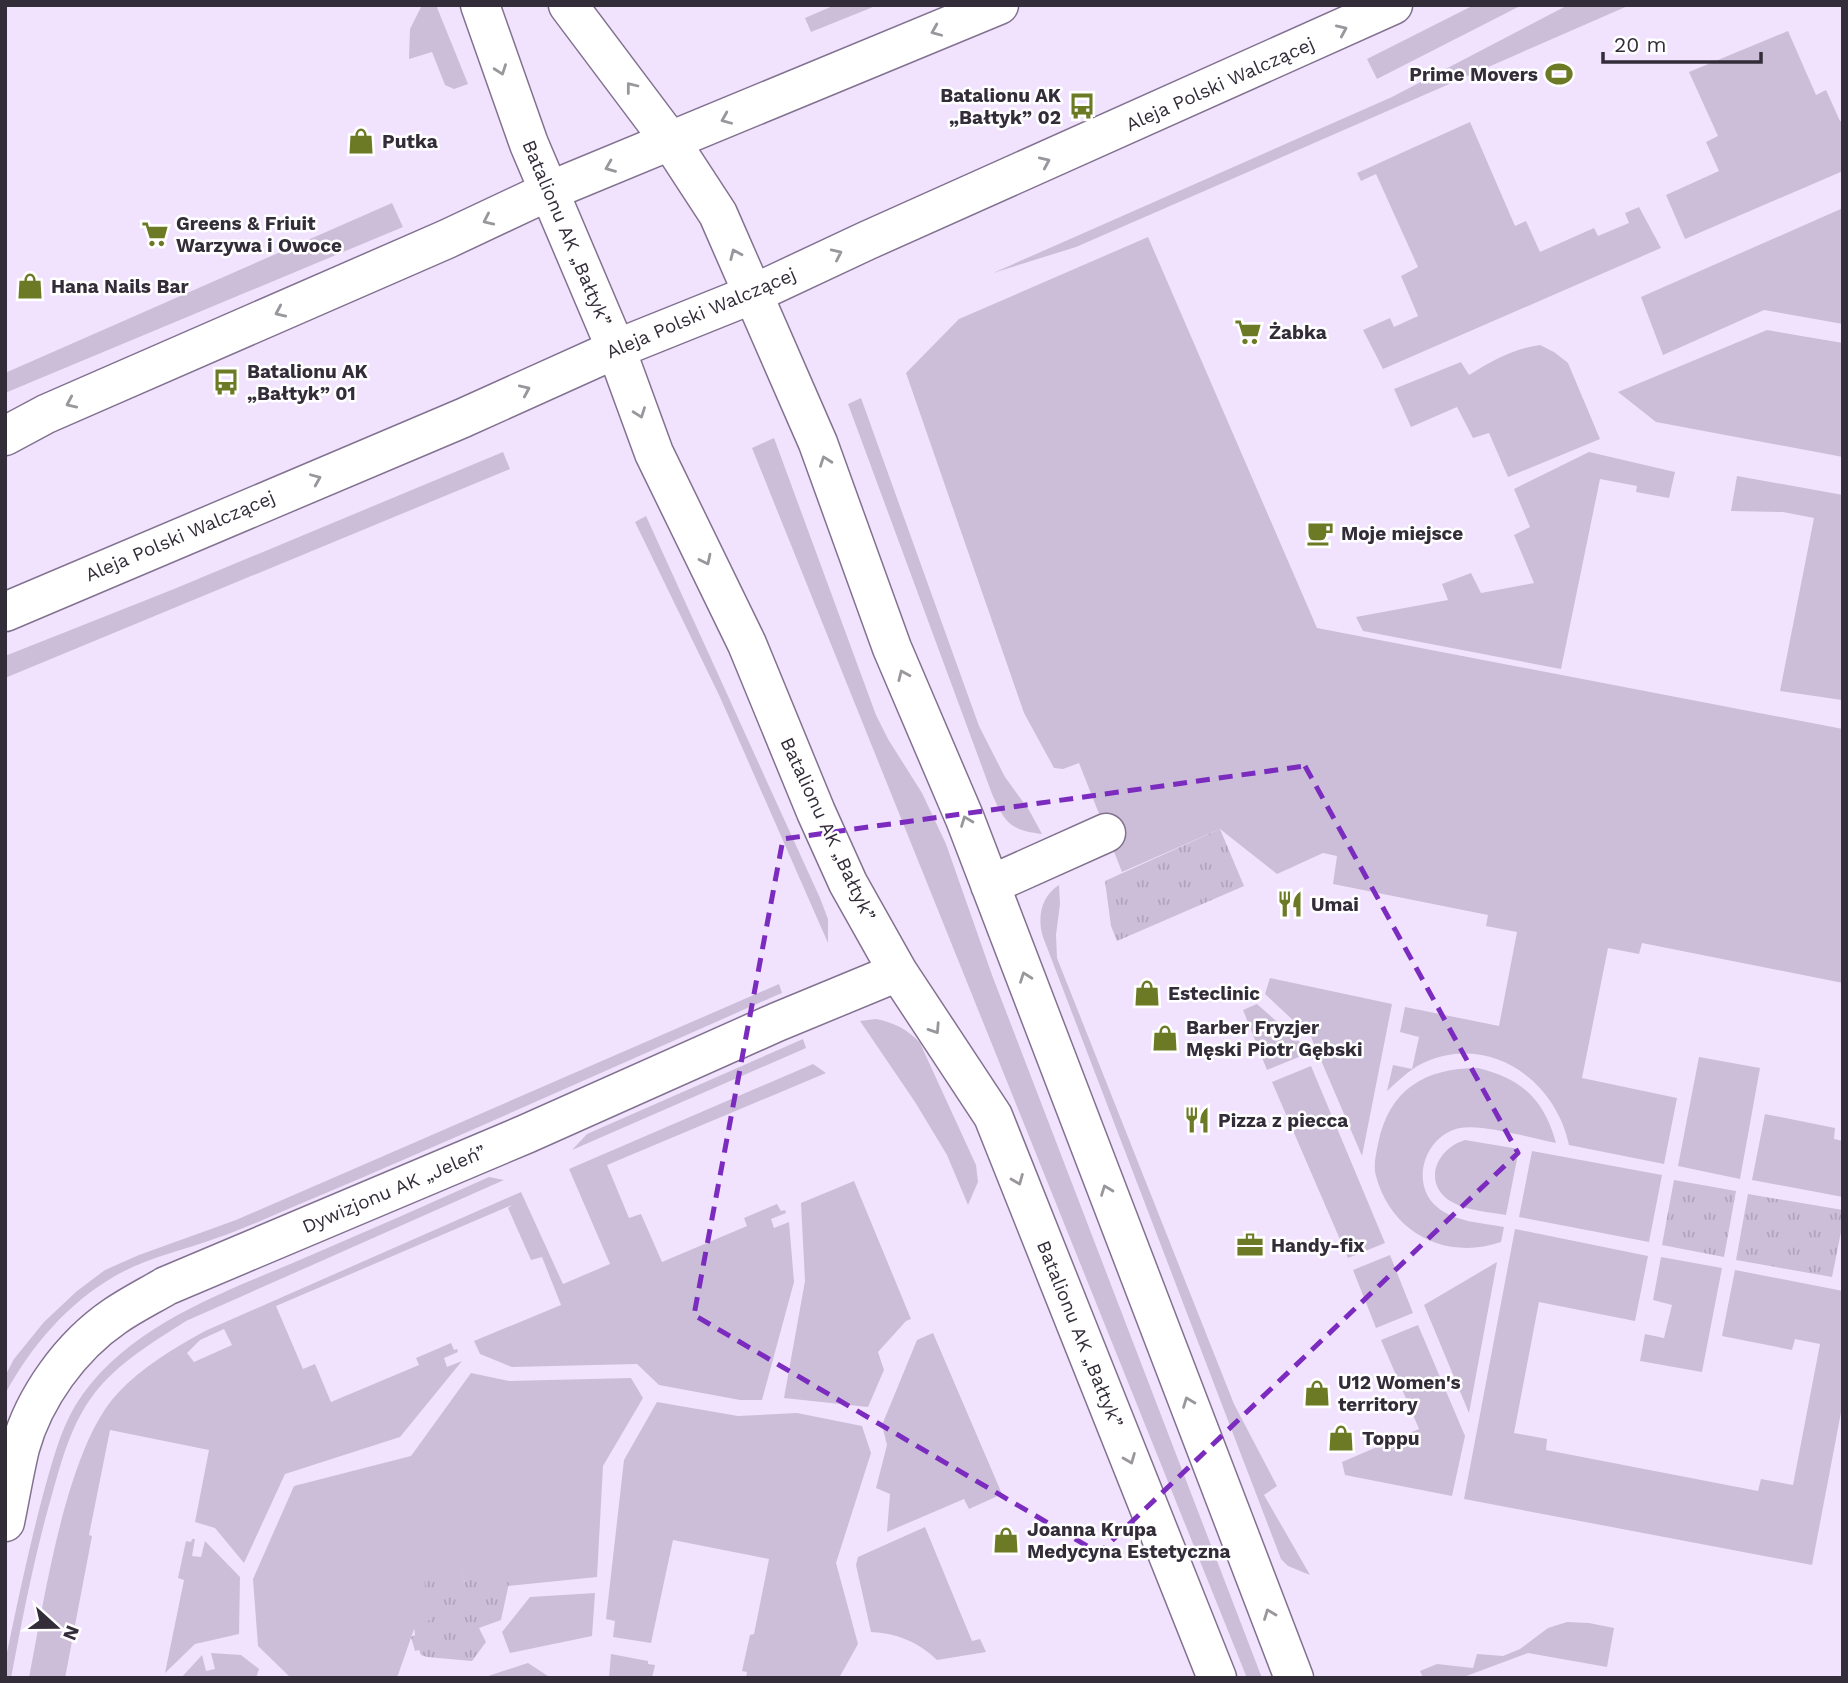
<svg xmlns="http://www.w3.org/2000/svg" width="1848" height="1683" font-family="'Work Sans',sans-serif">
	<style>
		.green { fill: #ccbed9; fill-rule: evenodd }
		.park { fill: url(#park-tufts) }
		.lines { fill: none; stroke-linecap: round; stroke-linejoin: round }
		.minor-casing { stroke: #827290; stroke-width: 41 }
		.major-casing { stroke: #827290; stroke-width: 41 }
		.minor { stroke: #fff; stroke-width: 38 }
		.major { stroke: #fff; stroke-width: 38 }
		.oneway { stroke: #99969c }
		.marked { fill: none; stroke: #7b2cbf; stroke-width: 5; stroke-dasharray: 14 9; stroke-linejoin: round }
		.labels { text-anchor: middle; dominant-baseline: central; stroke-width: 5; stroke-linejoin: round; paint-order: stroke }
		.poi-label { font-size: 19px; font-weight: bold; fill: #332c39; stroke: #fff; text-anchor: start }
		.street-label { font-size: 19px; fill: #332c39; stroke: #fff }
	</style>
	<defs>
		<pattern id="park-tufts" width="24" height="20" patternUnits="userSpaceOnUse" patternTransform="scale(1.75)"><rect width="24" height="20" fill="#ccbed9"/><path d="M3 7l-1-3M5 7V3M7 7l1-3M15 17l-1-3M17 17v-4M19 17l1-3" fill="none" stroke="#b0a3bb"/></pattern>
	</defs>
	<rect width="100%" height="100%" fill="#f1e3fe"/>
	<!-- green -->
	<path class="green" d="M422 5H436L468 84 454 89 445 85 432 52 409 59 410 29Z
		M835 5H878L811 32 805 18Z
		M1474 5H1522L1377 79 1367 59Z
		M1568 5H1630L1076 247 993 273 1392 97Z
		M1788 31 1816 95 1826 90 1840 121H1843V171L1685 239 1666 195 1719 171 1706 142 1718 136 1689 72Z
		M1470 122 1515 226 1526 221 1540 252 1594 228 1598 236 1629 223 1625 213 1639 207 1661 248 1383 369 1363 330 1390 318 1394 327 1418 316 1401 276 1418 267 1376 174 1361 181 1357 173Z
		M392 203 403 227 5 393V373Z
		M1843 208V324L1764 310 1663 355 1641 297Z
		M1148 237 1317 628 1843 729V983L1642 943 1639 954 1608 948 1582 1078 1677 1098 1664 1164 1569 1145C1555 1078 1487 1032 1421 1064 1408 1071 1398 1081 1387 1091L1393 1065 1412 1069 1419 1037 1400 1032 1405 1007 1499 1026 1517 932 1486 926 1488 915 1333 884 1337 856 1323 853 1277 874 1220 829 1122 872 1079 763 1063 769 1054 768 1024 713 906 373 959 319Z
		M1767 330 1843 343V457L1656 422 1618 392Z
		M1540 345 1554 352 1568 363 1600 439 1508 477 1489 433 1473 438 1457 407 1411 427 1394 389 1461 362 1469 375C1492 361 1512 349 1540 345Z
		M861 398 979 726 1005 777 1029 810 1042 834C1010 830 1005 823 992 794L848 404Z
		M774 438 876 715 888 739 922 793 946 844 992 975 1262 1678H1247L752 448Z
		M503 452 510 469 5 678V656L174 589Z
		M1589 452 1675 472 1669 498 1636 492 1637 486 1600 479 1561 669 1363 631 1356 617 1448 600 1442 584 1471 573 1481 593 1534 583 1514 535 1530 527 1514 489Z
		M1737 476 1843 495 1842 700 1780 691 1814 518 1783 512 1731 511Z
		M646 516 820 898 828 919V943L719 695 635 522Z
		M1059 885 1060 904 1056 935 1057 958 1234 1404 1277 1486 1264 1495 1310 1575 1288 1566 1281 1559 1043 937C1037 918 1041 896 1059 885Z
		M1270 978 1392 1004 1362 1156 1311 1037 1265 994Z
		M779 984 782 993C624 1062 466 1134 307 1201 276 1214 246 1228 214 1239 181 1251 146 1258 115 1276 67 1304 32 1345 5 1394V1376L14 1359 44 1322 77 1291 105 1270 139 1255 236 1220Z
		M1257 1004 1301 1043 1306 1054 1267 1070 1243 1010Z
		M876 1019C895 1023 907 1029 920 1043L976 1165 978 1182 968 1205 947 1155 915 1102 860 1021Z
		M803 1039 806 1048 572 1150 587 1134Z
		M1699 1057 1760 1068 1740 1179 1678 1166Z
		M813 1064 826 1073 607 1165 629 1218 641 1214 662 1262 747 1226 744 1218 777 1204 781 1211 785 1210 786 1213 771 1219 774 1228 789 1222 794 1282 762 1400H740L659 1385 637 1364 512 1367 480 1354 474 1341 561 1305 542 1257 531 1260 508 1208 512 1205 276 1306 303 1369 315 1364 331 1402 419 1365 416 1358 451 1343 454 1350 457 1349 458 1352 444 1358 447 1367 462 1361 400 1437 285 1474 244 1563 215 1528 195 1522 209 1450 110 1430 89 1535 92 1536 65 1678H29C44 1602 66 1447 118 1393 142 1367 174 1348 205 1331L521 1192 563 1284 610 1264 569 1169ZM224 1329 232 1345 194 1362 187 1353 200 1340Z
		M1311 1066 1385 1243 1348 1258 1272 1082Z
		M1478 1068C1522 1079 1544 1099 1556 1143 1531 1138 1483 1124 1460 1128 1425 1135 1409 1183 1437 1207 1455 1222 1482 1223 1504 1227L1501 1242C1446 1261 1391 1233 1376 1176 1373 1166 1376 1154 1378 1144 1389 1089 1425 1068 1478 1068Z
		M1765 1114 1835 1128 1834 1139 1843 1141V1197L1752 1180Z
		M1465 1140 1519 1149 1506 1215C1490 1212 1467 1211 1452 1202 1422 1185 1435 1149 1465 1140Z
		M1532 1151 1662 1175 1649 1242 1519 1217Z
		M489 1177 504 1180 186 1321C153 1342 118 1363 94 1394 72 1423 63 1456 53 1491 35 1553 23 1615 11 1678H5V1662C17 1604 29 1547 44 1491 52 1463 60 1431 75 1406 125 1325 226 1292 309 1256 369 1230 429 1204 489 1177Z
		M854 1181 911 1319 906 1321 878 1352 884 1370 868 1407 784 1398 805 1281 801 1203Z
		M1515 1229 1648 1256 1635 1321 1539 1302 1514 1433 1547 1439 1546 1450 1758 1491 1761 1479 1793 1485 1820 1344 1795 1339 1792 1350 1722 1336 1735 1270 1843 1291V1402L1812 1565 1464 1499Z
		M1390 1255 1413 1313 1376 1328 1353 1270Z
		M1661 1257 1722 1268 1702 1372 1640 1361 1645 1334 1664 1338 1672 1305 1653 1300Z
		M1497 1262 1469 1413 1424 1305Z
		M1418 1325 1465 1436 1452 1496 1345 1475 1342 1462 1419 1429 1381 1340Z
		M933 1333 1002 1494 969 1509 964 1499 887 1532 890 1494 876 1488 887 1445 882 1425 917 1340Z
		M471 1373 509 1381 631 1378 643 1398 603 1466 597 1577 507 1586 458 1560 465 1583 431 1619 414 1629 398 1675 394 1678H291L258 1646 253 1579 294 1486 411 1456Z
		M657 1402 738 1416 797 1413 862 1426 871 1453 836 1563 858 1644 839 1678H746L747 1672 742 1671 750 1635 754 1634 769 1559 673 1540 651 1643 613 1637 615 1621 606 1619 624 1460Z
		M925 1527 972 1641 980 1639 986 1652 937 1660C919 1642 896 1633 871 1632L856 1565 858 1557Z
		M192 1539H195L192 1556 201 1557 205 1541 240 1577 239 1634 195 1644 165 1673 184 1580 178 1578 186 1541 191 1542Z
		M595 1593 592 1636 510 1653 502 1632 530 1597Z
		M1567 1622 1589 1623 1614 1628 1607 1667 1528 1653 1461 1678H1423L1420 1671 1437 1664 1473 1668 1477 1654 1503 1656 1520 1649 1548 1628Z
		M211 1653 241 1655 259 1669 256 1678H181L202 1655 206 1671 215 1669Z
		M611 1654 648 1661V1664L655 1665 652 1678H609Z
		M528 1663 551 1678H482Z"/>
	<!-- park -->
	<path class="park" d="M1220 829 1244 886 1117 941 1111 926 1105 881Z
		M1674 1180 1736 1191 1724 1257 1662 1245Z
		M1748 1194 1843 1210V1222L1832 1277 1736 1260Z
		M482 1558 489 1575 497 1574 509 1583 501 1620 479 1628 486 1642 472 1661 427 1657 421 1655 419 1650 415 1651 411 1637 415 1635 414 1628 431 1619 424 1581 465 1583 457 1559Z"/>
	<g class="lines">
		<!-- minor casing -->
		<g class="minor-casing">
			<path id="minor" d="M480 5 529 144 616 349 654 453 747 644 816 812 848 883 898 972 993 1116 1217 1678
				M568 5 671 142 718 214 818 443 892 648 965 819 1294 1678
				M990 885 1106 833
				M5 1522C10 1498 14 1473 20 1448 34 1397 71 1346 115 1316 131 1305 149 1296 166 1286L526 1134 777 1022 898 972"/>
		</g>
		<!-- major casing -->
		<g class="major-casing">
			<path id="major" d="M5 436 46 414 447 239 549 191 999 5
				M5 612 463 418 616 349 753 294 866 241 1393 5"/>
		</g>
		<!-- minor -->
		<use href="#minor" class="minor"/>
		<!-- major -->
		<use href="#major" class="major"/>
	</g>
	<!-- one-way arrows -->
	<defs><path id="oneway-chevron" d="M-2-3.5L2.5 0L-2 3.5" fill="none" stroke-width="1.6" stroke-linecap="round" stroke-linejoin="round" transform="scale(1.75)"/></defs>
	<g class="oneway">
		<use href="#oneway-chevron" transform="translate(1342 30) rotate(-24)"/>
		<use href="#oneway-chevron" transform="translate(936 31) rotate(157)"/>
		<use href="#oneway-chevron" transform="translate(501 70) rotate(70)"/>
		<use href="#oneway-chevron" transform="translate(631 87) rotate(-128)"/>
		<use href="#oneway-chevron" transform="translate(726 119) rotate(157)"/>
		<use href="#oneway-chevron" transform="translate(1045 162) rotate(-24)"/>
		<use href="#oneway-chevron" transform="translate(610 167) rotate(158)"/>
		<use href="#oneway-chevron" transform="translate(488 220) rotate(155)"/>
		<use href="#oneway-chevron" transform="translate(735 254) rotate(-114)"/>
		<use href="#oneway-chevron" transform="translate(837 254) rotate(-25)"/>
		<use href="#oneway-chevron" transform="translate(280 312) rotate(156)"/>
		<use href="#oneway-chevron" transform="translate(525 390) rotate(-24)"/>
		<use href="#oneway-chevron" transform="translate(71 403) rotate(156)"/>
		<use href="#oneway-chevron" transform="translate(640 413) rotate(70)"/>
		<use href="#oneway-chevron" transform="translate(825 461) rotate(-110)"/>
		<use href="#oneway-chevron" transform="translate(316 479) rotate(-23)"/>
		<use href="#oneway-chevron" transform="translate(706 560) rotate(64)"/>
		<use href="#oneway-chevron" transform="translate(903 675) rotate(-114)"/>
		<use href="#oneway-chevron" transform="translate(966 821) rotate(-111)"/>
		<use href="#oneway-chevron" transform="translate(1025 977) rotate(-110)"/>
		<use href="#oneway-chevron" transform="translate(935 1029) rotate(57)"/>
		<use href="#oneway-chevron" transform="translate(1018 1180) rotate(68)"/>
		<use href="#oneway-chevron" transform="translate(1106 1190) rotate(-111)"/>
		<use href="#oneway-chevron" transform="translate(1188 1402) rotate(-111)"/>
		<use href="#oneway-chevron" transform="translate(1130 1459) rotate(68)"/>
		<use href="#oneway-chevron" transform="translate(1269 1614) rotate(-111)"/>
	</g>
	<!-- marked area -->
	<path class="marked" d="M1305 766 1518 1153 1099 1553 694 1315 783 839Z"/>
	<!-- icons -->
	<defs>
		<g id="stadium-bare" transform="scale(2.1)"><path d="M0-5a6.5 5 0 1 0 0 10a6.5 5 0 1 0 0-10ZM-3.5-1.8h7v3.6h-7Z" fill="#6c7a26" stroke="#fff" stroke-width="2.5" paint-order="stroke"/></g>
		<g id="bus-bare" transform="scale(2.1)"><path d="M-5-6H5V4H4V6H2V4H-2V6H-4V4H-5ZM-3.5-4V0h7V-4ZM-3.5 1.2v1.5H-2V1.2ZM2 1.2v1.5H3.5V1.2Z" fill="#6c7a26" stroke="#fff" stroke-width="2.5" paint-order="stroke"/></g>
		<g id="shop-bare" transform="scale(2.1)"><path d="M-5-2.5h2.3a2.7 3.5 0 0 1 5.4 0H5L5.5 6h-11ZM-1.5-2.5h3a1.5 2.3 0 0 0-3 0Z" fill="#6c7a26" stroke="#fff" stroke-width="2.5" paint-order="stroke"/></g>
		<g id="supermarket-bare" transform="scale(2.1)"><path d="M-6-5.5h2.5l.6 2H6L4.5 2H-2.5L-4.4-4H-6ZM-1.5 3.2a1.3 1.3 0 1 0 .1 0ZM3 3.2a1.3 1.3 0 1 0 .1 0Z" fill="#6c7a26" stroke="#fff" stroke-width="2.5" paint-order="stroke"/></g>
		<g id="cafe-bare" transform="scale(2.1)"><path d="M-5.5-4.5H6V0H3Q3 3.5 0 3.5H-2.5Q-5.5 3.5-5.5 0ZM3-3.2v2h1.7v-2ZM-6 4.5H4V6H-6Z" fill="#6c7a26" stroke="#fff" stroke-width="2.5" paint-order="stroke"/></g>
		<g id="restaurant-bare" transform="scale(2.1)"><path d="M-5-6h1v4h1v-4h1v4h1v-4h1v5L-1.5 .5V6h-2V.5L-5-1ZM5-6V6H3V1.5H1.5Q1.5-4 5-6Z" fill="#6c7a26" stroke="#fff" stroke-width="2.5" paint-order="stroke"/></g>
		<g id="office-bare" transform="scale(2.1)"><path d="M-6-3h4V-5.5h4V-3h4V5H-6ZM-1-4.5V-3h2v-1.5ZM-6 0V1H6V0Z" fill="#6c7a26" stroke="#fff" stroke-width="2.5" paint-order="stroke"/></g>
	</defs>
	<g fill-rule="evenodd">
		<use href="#stadium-bare" x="1559" y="74"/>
		<use href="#bus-bare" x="1082" y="106"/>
		<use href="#shop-bare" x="361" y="141"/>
		<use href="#supermarket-bare" x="155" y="234"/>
		<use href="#shop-bare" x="30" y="286"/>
		<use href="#supermarket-bare" x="1248" y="332"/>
		<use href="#bus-bare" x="226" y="382"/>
		<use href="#cafe-bare" x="1320" y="533"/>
		<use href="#restaurant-bare" x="1290" y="904"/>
		<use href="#shop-bare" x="1147" y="993"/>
		<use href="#shop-bare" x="1165" y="1038"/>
		<use href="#restaurant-bare" x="1197" y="1120"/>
		<use href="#office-bare" x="1250" y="1245"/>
		<use href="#shop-bare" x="1317" y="1393"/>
		<use href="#shop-bare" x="1341" y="1438"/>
		<use href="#shop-bare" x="1006" y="1540"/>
	</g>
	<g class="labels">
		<!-- poi labels -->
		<g class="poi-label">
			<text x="1538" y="74" text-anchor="end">Prime Movers</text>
			<text x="1061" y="95" text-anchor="end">Batalionu AK<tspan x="1061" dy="22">„Bałtyk” 02</tspan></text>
			<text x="382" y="141">Putka</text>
			<text x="176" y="223">Greens &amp; Friuit<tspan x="176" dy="22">Warzywa i Owoce</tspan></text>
			<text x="51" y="286">Hana Nails Bar</text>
			<text x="1269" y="332">Żabka</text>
			<text x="247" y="371">Batalionu AK<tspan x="247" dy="22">„Bałtyk” 01</tspan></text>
			<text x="1341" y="533">Moje miejsce</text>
			<text x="1311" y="904">Umai</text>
			<text x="1168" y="993">Esteclinic</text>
			<text x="1186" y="1027">Barber Fryzjer<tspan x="1186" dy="22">Męski Piotr Gębski</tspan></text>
			<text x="1218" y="1120">Pizza z piecca</text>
			<text x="1271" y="1245">Handy-fix</text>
			<text x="1338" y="1382">U12 Women's<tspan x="1338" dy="22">territory</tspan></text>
			<text x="1362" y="1438">Toppu</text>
			<text x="1027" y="1529">Joanna Krupa<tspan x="1027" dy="22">Medycyna Estetyczna</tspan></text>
		</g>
		<!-- street labels -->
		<g class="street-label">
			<text transform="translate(1220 84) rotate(-24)">Aleja Polski Walczącej</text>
			<text transform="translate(567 233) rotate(67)">Batalionu AK „Bałtyk”</text>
			<text transform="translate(701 313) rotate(-23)">Aleja Polski Walczącej</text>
			<text transform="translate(180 536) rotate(-23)">Aleja Polski Walczącej</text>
			<text transform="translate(828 829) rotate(65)">Batalionu AK „Bałtyk”</text>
			<text transform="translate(394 1189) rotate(-23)">Dywizjonu AK „Jeleń”</text>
			<text transform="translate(1080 1334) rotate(68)">Batalionu AK „Bałtyk”</text>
		</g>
	</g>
	<!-- border -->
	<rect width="1848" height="1683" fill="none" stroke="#332c39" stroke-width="14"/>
	<!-- north arrow -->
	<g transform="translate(56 1627) rotate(111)" stroke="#ffffff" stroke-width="5" paint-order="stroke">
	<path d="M0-5L12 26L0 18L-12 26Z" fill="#332c39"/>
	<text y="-10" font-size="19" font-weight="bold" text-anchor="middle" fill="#332c39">N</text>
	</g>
	<!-- scale -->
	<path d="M1603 52v10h158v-10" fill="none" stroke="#332c39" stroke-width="3.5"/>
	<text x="1614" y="52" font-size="21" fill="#332c39" stroke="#ffffff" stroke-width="5" paint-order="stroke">20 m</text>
</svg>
